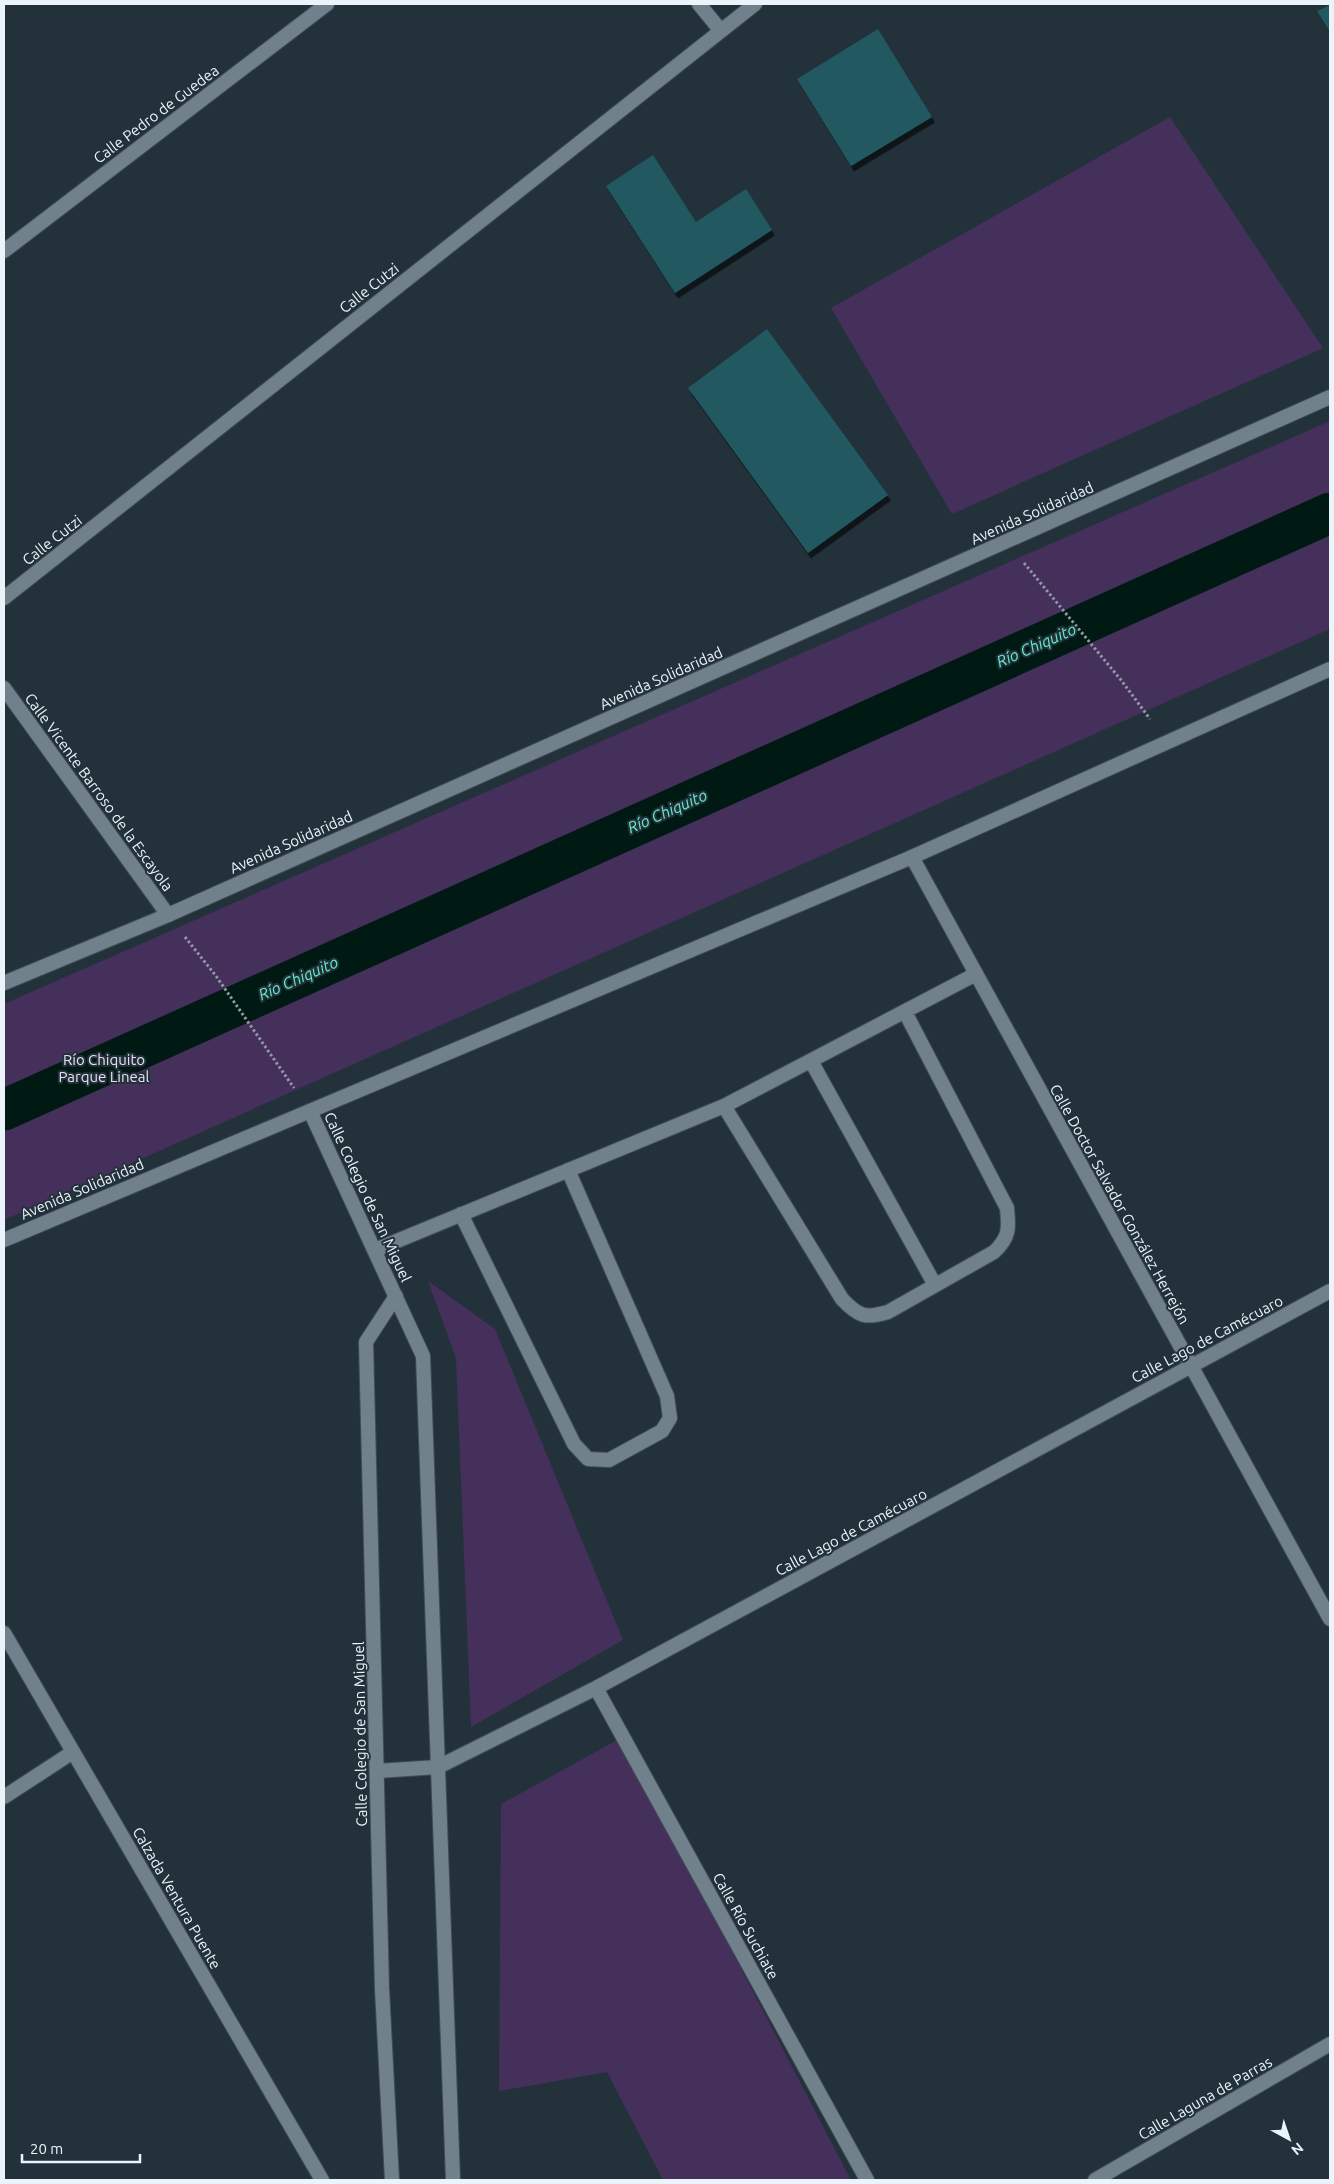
<svg xmlns="http://www.w3.org/2000/svg" width="1334" height="2184" font-family="Ubuntu,sans-serif">
	<style>
		.green { fill: #45305c }
		.lines { fill: none; stroke-linecap: round; stroke-linejoin: round }
		.canal { stroke: #001a13; stroke-width: 41 }
		.building { fill: #205961; filter: url(#shadow) }
		.service-casing { stroke: #424e56; stroke-width: 16 }
		.minor-casing { stroke: #424e56; stroke-width: 16 }
		.tertiary-casing { stroke: #424e56; stroke-width: 16 }
		.secondary-casing { stroke: #424e56; stroke-width: 16 }
		.path { stroke: #8f9aa2; stroke-width: 3; stroke-dasharray: 2.5 2.5; stroke-linecap: butt }
		.service { stroke: #71818c; stroke-width: 14 }
		.minor { stroke: #71818c; stroke-width: 14 }
		.tertiary { stroke: #71818c; stroke-width: 14 }
		.secondary { stroke: #71818c; stroke-width: 14 }
		.labels { text-anchor: middle; dominant-baseline: central; stroke-width: 4; stroke-linejoin: round; paint-order: stroke }
		.street-label { font-size: 15px; fill: #ecf4fb; stroke: #23313b }
		.park-label { font-size: 15px; fill: #e7dff1; stroke: #23313b }
		.water-label { font-size: 16px; font-style: italic; fill: #62ecca; stroke: #23313b }
	</style>
	<defs>
		<filter id="shadow"><feDropShadow dx="3" dy="5.5" stdDeviation="0" flood-color="#0009"/></filter>
	</defs>
	<rect width="100%" height="100%" fill="#23313b"/>
	<!-- green -->
	<path class="green" d="M1170 117 1323 348 952 514 831 308Z
		M1330 421V629L4 1220V1004Z
		M428 1281 495 1329 623 1640 471 1727 456 1358Z
		M621 1738 851 2180H663L607 2072 499 2091 501 1804Z"/>
	<g class="lines">
		<!-- canal -->
		<path class="canal" d="M4 1110 1330 513"/>
	</g>
	<!-- building -->
	<path class="building" d="M1330 5V32L1317 11Z
		M878 29 932 117 851 166 797 79Z
		M653 155 696 222 746 189 772 230 675 293 606 186Z
		M767 329 888 495 808 553 688 388Z"/>
	<g class="lines">
		<!-- service casing -->
		<g class="service-casing">
			<path id="service" d="M905 1012 1007 1208C1009 1228 1010 1237 994 1252L888 1312C865 1319 858 1316 842 1299L724 1106 976 974
				M811 1061 935 1285
				M461 1214 574 1444 588 1459 609 1460 662 1431 670 1418 667 1396 568 1170
				M375 1250 724 1106"/>
		</g>
		<!-- minor casing -->
		<g class="minor-casing">
			<path id="minor" d="M699 4 721 31
				M4 251 327 4
				M4 598 755 4
				M4 688 168 915
				M912 857 1330 1619
				M310 1111 423 1356 453 2180
				M596 1688 867 2180
				M377 1771 438 1767 596 1688 1330 1291
				M4 1797 73 1752
				M392 2180 382 1989 366 1342 396 1296
				M1095 2180 1330 2044"/>
		</g>
		<!-- tertiary casing -->
		<g class="tertiary-casing">
			<path id="tertiary" d="M4 1633 322 2180"/>
		</g>
		<!-- secondary casing -->
		<g class="secondary-casing">
			<path id="secondary" d="M4 983 168 915 1330 397
				M4 1240 912 857 1330 669"/>
		</g>
		<!-- path -->
		<path class="path" d="M1024 563 1121 680 1150 719
			M185 937 216 976 294 1088"/>
		<!-- service -->
		<use href="#service" class="service"/>
		<!-- minor -->
		<use href="#minor" class="minor"/>
		<!-- tertiary -->
		<use href="#tertiary" class="tertiary"/>
		<!-- secondary -->
		<use href="#secondary" class="secondary"/>
	</g>
	<g class="labels">
		<!-- street labels -->
		<g class="street-label">
			<text transform="translate(156 114) rotate(-37)">Calle Pedro de Guedea</text>
			<text transform="translate(369 288) rotate(-38)">Calle Cutzi</text>
			<text transform="translate(1032 513) rotate(-24)">Avenida Solidaridad</text>
			<text transform="translate(52 540) rotate(-38)">Calle Cutzi</text>
			<text transform="translate(661 678) rotate(-24)">Avenida Solidaridad</text>
			<text transform="translate(99 792) rotate(54)">Calle Vicente Barroso de la Escayola</text>
			<text transform="translate(291 842) rotate(-24)">Avenida Solidaridad</text>
			<text transform="translate(82 1189) rotate(-23)">Avenida Solidaridad</text>
			<text transform="translate(368 1197) rotate(65)">Calle Colegio de San Miguel</text>
			<text transform="translate(1120 1204) rotate(61)">Calle Doctor Salvador González Herrejón</text>
			<text transform="translate(1207 1339) rotate(-28)">Calle Lago de Camécuaro</text>
			<text transform="translate(851 1532) rotate(-28)">Calle Lago de Camécuaro</text>
			<text transform="translate(360 1734) rotate(-91)">Calle Colegio de San Miguel</text>
			<text transform="translate(177 1898) rotate(60)">Calzada Ventura Puente</text>
			<text transform="translate(746 1926) rotate(61)">Calle Río Suchiate</text>
			<text transform="translate(1205 2098) rotate(-30)">Calle Laguna de Parras</text>
		</g>
		<!-- park labels -->
		<g class="park-label">
			<text x="104" y="1059">Río Chiquito<tspan x="104" dy="17">Parque Lineal</tspan></text>
		</g>
		<!-- water labels -->
		<g class="water-label">
			<text transform="translate(1036 645) rotate(-24)">Río Chiquito</text>
			<text transform="translate(667 811) rotate(-24)">Río Chiquito</text>
			<text transform="translate(298 978) rotate(-24)">Río Chiquito</text>
		</g>
	</g>
	<!-- border -->
	<rect width="1334" height="2184" fill="none" stroke="#ecf4fb" stroke-width="10"/>
	<!-- north arrow -->
	<g transform="translate(1289 2139) rotate(140)" stroke="#23313b" stroke-width="4" paint-order="stroke">
	<path d="M0-4L9 19L0 12L-9 19Z" fill="#ecf4fb"/>
	<text y="-8" font-size="14" font-weight="bold" text-anchor="middle" fill="#ecf4fb">N</text>
	</g>
	<!-- scale -->
	<path d="M22 2154v8h118v-8" fill="none" stroke="#ecf4fb" stroke-width="2.5"/>
	<text x="30" y="2154" font-size="15" fill="#ecf4fb" stroke="#23313b" stroke-width="4" paint-order="stroke">20 m</text>
</svg>
